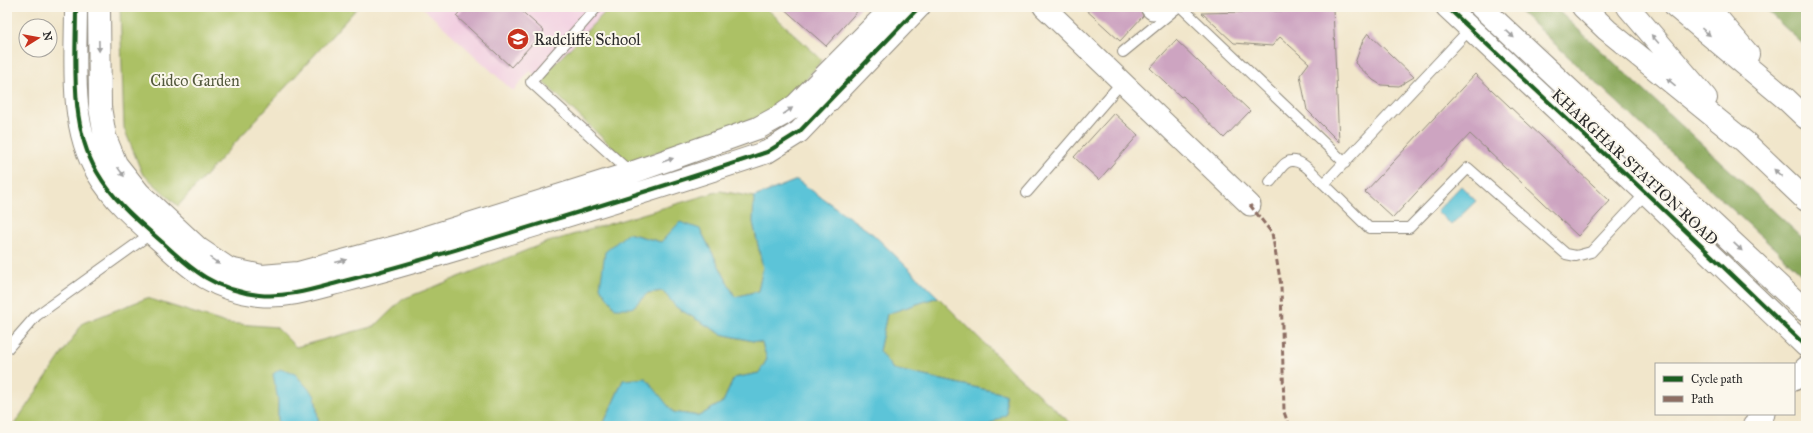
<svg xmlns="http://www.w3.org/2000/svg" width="1813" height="433" font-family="'IM FELL Great Primer',serif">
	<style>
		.built { fill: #f2cfe1 }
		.green { fill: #acc165; stroke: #6c7648 }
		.forest { fill: #89a75a; stroke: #5a6942 }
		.water { fill: #5cc4d8; stroke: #447882 }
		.building { fill: #cda4c1 }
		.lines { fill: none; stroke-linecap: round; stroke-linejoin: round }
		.lane-casing { stroke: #8e887b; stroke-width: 12 }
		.street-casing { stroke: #8e887b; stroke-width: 23 }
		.secondary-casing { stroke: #8e887b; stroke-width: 24 }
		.highway-casing { stroke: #8e887b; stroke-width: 24 }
		.lane { stroke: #fff; stroke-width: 10 }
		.street { stroke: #fff; stroke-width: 21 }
		.secondary { stroke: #fff; stroke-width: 22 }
		.highway { stroke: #fff; stroke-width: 22 }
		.quiet { stroke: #8d6e63; stroke-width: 3; stroke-dasharray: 6 3; stroke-linecap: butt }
		.cycleway-casing { stroke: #fbf7ec; stroke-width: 6 }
		.cycleway { stroke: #1b5e20; stroke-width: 4 }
		.oneway { fill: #a0a0a0 }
		.labels { text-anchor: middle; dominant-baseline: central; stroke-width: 4; stroke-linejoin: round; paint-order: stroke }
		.poi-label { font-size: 16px; fill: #2b2b2b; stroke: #fbf7ec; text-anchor: start }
		.park-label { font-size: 16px; fill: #52583c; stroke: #fbf7ec }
		.street-label { font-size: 16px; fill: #2b2b2b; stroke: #fbf7ec }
	</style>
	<rect width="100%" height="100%" fill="#fbf7ec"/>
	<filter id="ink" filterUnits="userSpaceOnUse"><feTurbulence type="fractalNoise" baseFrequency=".025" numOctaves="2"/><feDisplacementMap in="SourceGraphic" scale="8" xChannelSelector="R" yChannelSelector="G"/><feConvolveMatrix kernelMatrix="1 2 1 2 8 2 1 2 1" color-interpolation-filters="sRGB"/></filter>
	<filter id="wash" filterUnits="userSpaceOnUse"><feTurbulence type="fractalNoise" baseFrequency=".012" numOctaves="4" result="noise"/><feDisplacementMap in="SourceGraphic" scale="16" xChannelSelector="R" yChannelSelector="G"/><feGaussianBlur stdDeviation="0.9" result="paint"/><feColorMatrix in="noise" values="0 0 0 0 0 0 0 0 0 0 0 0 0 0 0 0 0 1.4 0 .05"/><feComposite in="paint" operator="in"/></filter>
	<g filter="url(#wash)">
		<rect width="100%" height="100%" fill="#f1e6cb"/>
		<!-- built -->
		<path class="built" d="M422 7H610L540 79 530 71 513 91Z"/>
		<!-- green -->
		<path class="green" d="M120 7H358L178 206 142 173 124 128Z
			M610 7H765L822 60 788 102 768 114 628 162 540 79Z
			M720 191 754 197 753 222 763 268 758 291 735 297 700 229 661 242 628 233 632 308 648 293 663 291 676 307 721 334 762 343 767 359 759 373 734 378 723 402 699 416 673 412 623 380 604 423 600 426H319L315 396 278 400V426H13L83 323 147 298 226 323 276 327 296 347 375 326 403 299 545 243Z
			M938 297 1013 372 1074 426H987L1007 414 1005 394 893 369 879 351 887 314Z"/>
		<!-- forest -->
		<path class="forest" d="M1515 7H1554L1806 241V278Z
			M1763 7H1806V47Z"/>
		<!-- water -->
		<path class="water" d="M797 180 874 235 938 297 887 314 879 351 893 369 1005 394 1007 414 987 426H600L604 423 623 380 646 378 673 412 699 416 723 402 734 378 759 373 767 359 762 343 721 334 676 307 663 291 648 293 632 308H615L600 287 605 252 628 233 661 242 680 222 700 229 735 297 758 291 763 268 753 222 754 197Z
			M1461 186 1476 201 1451 225 1437 211Z
			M280 369 295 374 315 396 319 426H278V400L273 374Z"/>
		<g id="blocks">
			<!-- building -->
			<path class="building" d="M464 7H517L544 31 511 67 456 16Z
				M782 7H861L826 46Z
				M1083 7H1139L1143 16 1120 41Z
				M1249 7H1273L1274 11 1333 9 1339 142 1307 110 1300 75 1309 63 1280 37 1272 46 1234 43 1202 13 1246 12Z
				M1368 33 1414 77 1399 86 1381 85 1373 80 1355 63 1363 40Z
				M1176 40 1250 111 1224 138 1183 96 1181 97 1150 68Z
				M1475 74 1610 201 1578 236 1470 134 1393 218 1365 192Z
				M1114 113 1138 135 1099 180 1074 157Z"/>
		</g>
	</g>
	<g filter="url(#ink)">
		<use href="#blocks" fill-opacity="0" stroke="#8e887b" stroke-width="1"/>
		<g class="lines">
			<!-- lane casing -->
			<g class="lane-casing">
				<path id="lane" d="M1181 7 1345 163
					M596 8 531 82 631 173
					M1470 29 1324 184 1369 228H1409L1468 168 1566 254 1576 256 1591 252 1646 193
					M1123 52 1178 7
					M1270 182C1275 177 1280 167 1286 163 1299 154 1315 176 1324 184
					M1027 192 1122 82
					M7 349 36 316 153 232"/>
			</g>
			<!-- street casing -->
			<g class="street-casing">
				<path id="street" d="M1044 7 1250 205
					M1151 7 1153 9 1160 7
					M1794 380 1806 367
					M1753 426 1764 414"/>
			</g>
			<!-- secondary casing -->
			<g class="secondary-casing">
				<path id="secondary" d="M76 7C76 60 69 125 97 172 113 200 138 221 162 242 193 271 215 290 259 295 288 298 317 288 344 281 383 271 421 260 458 249 561 217 665 187 767 152L799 132 919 7
					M99 7 100 107 105 137 116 164 139 193 199 249 229 269 262 276 298 273 402 245 631 173 758 128 782 115 796 105 893 7
					M1447 7 1646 193 1806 346
					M1481 7 1806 311"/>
			</g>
			<!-- highway casing -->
			<g class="highway-casing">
				<path id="highway" d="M1583 7 1607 30 1745 142 1806 200
					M1628 7 1706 98
					M1676 7 1786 99 1806 118
					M1708 7 1748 54"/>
			</g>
			<!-- lane -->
			<use href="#lane" class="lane"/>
			<!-- street -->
			<use href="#street" class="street"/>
			<!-- secondary -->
			<use href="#secondary" class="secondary"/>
			<!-- highway -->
			<use href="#highway" class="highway"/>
			<!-- quiet -->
			<path class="quiet" d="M1250 205 1272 233 1281 285 1284 412 1289 426"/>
			<!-- cycleway casing -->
			<g class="cycleway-casing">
				<path id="cycleway" d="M76 7C76 60 69 125 97 172 113 200 138 221 162 242 193 271 215 290 259 295 288 298 317 288 344 281 383 271 421 260 458 249 561 217 665 187 767 152L799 132 919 7
					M1447 7 1646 193 1806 346"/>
			</g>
			<!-- cycleway -->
			<use href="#cycleway" class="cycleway"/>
		</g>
		<!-- one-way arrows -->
		<defs><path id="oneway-solid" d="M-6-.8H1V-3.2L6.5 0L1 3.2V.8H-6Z"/></defs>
		<g class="oneway">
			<use href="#oneway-solid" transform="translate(1706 32) rotate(40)"/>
			<use href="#oneway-solid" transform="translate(1510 34) rotate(43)"/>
			<use href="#oneway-solid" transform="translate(1655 39) rotate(-131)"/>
			<use href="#oneway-solid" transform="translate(99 46) rotate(89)"/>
			<use href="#oneway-solid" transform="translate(1671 82) rotate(-141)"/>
			<use href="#oneway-solid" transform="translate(788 111) rotate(-35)"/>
			<use href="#oneway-solid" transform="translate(668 160) rotate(-19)"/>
			<use href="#oneway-solid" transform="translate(121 172) rotate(55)"/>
			<use href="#oneway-solid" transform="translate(1778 173) rotate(-137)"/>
			<use href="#oneway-solid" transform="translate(1738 247) rotate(43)"/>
			<use href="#oneway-solid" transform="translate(215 261) rotate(34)"/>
			<use href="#oneway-solid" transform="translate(341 261) rotate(-15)"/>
		</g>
	</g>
	<!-- icons -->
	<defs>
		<g id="school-disc" transform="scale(1.15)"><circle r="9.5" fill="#c8321e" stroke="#fbf7ec"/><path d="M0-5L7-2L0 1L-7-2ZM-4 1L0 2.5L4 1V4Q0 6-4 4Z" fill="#fff"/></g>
	</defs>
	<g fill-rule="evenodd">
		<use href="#school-disc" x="518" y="39"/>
	</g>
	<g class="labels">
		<!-- poi labels -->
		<g class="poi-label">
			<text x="534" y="39">Radcliffe School</text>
		</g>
		<!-- park labels -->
		<g class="park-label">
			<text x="195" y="80">Cidco Garden</text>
		</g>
		<!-- street labels -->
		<g class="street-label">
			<text transform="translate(1635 167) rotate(43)">KHARGHAR STATION ROAD</text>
		</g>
	</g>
	<!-- margin -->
	<rect width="1813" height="433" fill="none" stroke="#fbf7ec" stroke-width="24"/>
	<!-- legend -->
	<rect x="1655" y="363" width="140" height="52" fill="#fbf7ec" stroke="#a8a59f"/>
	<rect x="1663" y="376" width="20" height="6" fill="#1b5e20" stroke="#a8a59f"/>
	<text x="1691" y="383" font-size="12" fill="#2b2b2b">Cycle path</text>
	<rect x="1663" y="396" width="20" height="6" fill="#8d6e63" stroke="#a8a59f"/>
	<text x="1691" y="403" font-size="12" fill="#2b2b2b">Path</text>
	<!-- north arrow -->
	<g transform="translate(38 38) rotate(79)"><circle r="19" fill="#fbf7ec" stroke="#a8a59f"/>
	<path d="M0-3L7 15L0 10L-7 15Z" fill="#c8321e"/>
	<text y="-6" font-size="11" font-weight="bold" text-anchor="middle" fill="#2b2b2b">N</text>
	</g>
</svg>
